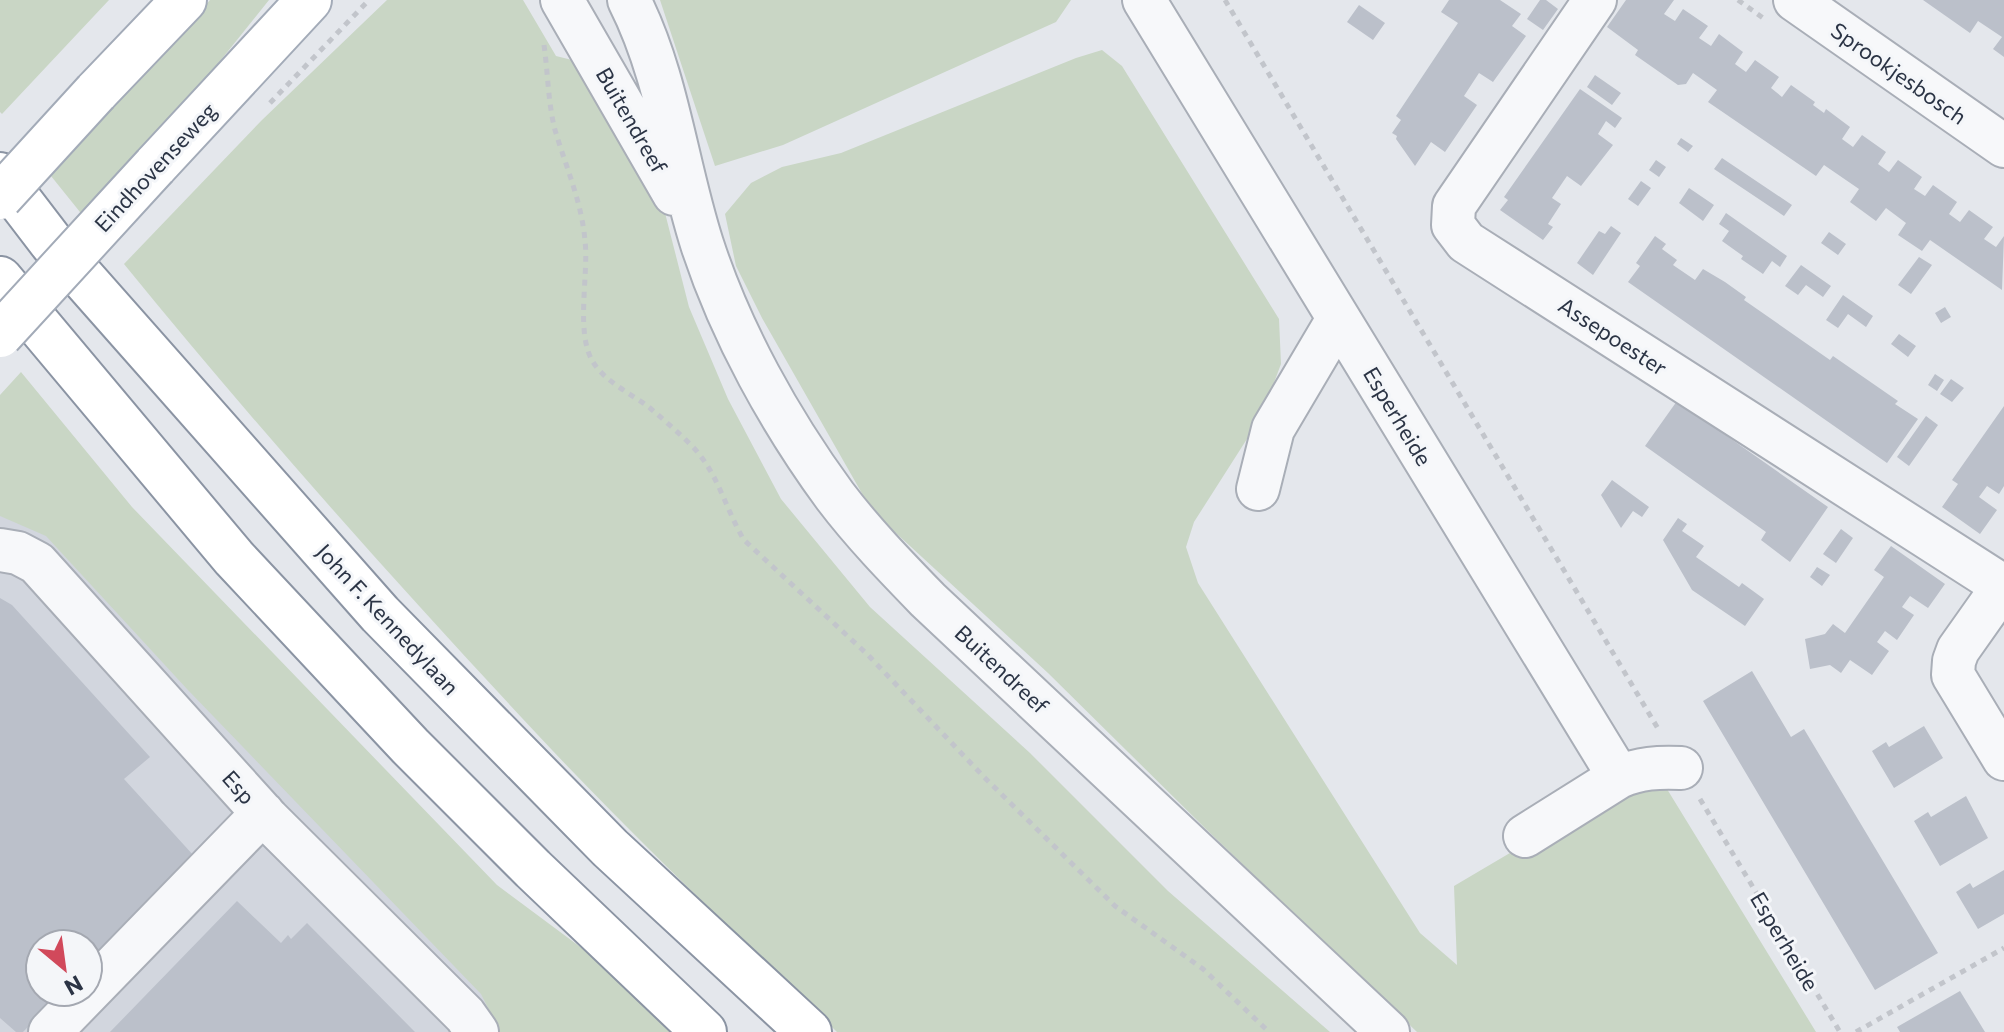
<svg xmlns="http://www.w3.org/2000/svg" width="2004" height="1032" font-family="Commissioner,sans-serif">
	<style>
		.built { fill: #d2d6de; fill-rule: evenodd }
		.green { fill: #c9d6c5 }
		.building { fill: #bbc0ca }
		.lines { fill: none; stroke-linecap: round; stroke-linejoin: round }
		.minor-casing { stroke: #a9aeb7; stroke-width: 46 }
		.major-casing { stroke: #a3abb8; stroke-width: 48 }
		.highway-casing { stroke: #8b94a3; stroke-width: 48 }
		.path { stroke: #c2c5cb; stroke-width: 5; stroke-dasharray: 6 6; stroke-linecap: butt }
		.minor { stroke: #f7f8fa; stroke-width: 42 }
		.major { stroke: #fff; stroke-width: 44 }
		.highway { stroke: #fff; stroke-width: 44 }
		.major-bridge-casing { stroke: #a3abb8; stroke-width: 48; stroke-linecap: butt }
		.major-bridge { stroke: #fff; stroke-width: 44 }
		.labels { text-anchor: middle; dominant-baseline: central; stroke-width: 6; stroke-linejoin: round; paint-order: stroke }
		.street-label { font-size: 22px; fill: #2b3445; stroke: #f4f6f9 }
	</style>
	<rect width="100%" height="100%" fill="#e4e7ec"/>
	<!-- built -->
	<path class="built" d="M0 472 592 1032H0ZM40 944H88V992H40Z"/>
	<!-- green -->
	<path class="green" d="M0 0H109L2 114 0 112Z
		M210 0H269L204 81 84 217 51 176Z
		M387 0H523L556 56 572 60 664 209 689 307 728 399 781 499 870 607 1030 753 1168 891 1330 1032H837C736 933 632 836 536 733 394 581 255 425 124 264L262 120Z
		M660 0H1071L1056 22 783 145 715 166Z
		M1102 50 1122 66 1279 319 1281 364 1261 417 1194 522 1186 547 1198 583 1420 933 1457 965 1454 886 1605 797 1659 776 1816 1032H1417L1208 831 1048 673 872 511 762 318 736 266 725 214 751 183 782 167 841 153 1076 58Z
		M21 372 132 507 497 885 610 969 679 1032H500L481 994 187 689 46 536 0 516V395Z"/>
	<!-- building -->
	<path class="building" d="M1449 0H1500L1521 14 1512 26 1526 36 1493 82 1479 73 1464 96 1477 105 1445 152 1431 142 1415 166 1396 139 1397 136 1392 133 1401 120 1396 116 1458 23 1441 12Z
		M1540 0H1546L1558 9 1543 30 1527 19Z
		M1626 0H1674L1664 14 1675 21 1683 9 1708 26 1699 38 1711 46 1719 34 1743 52 1735 64 1746 72 1755 60 1779 77 1771 88 1782 97 1791 85 1815 102 1813 105 1824 113 1826 109 1850 127 1842 139 1853 147 1862 135 1886 152 1878 164 1889 172 1898 160 1922 177 1914 189 1925 196 1933 185 1957 202 1949 214 1960 222 1969 210 1993 227 1984 239 1996 247 2004 236 2002 290 1930 240 1922 251 1898 235 1906 223 1886 208 1876 221 1850 202 1859 189 1824 165 1816 176 1708 102 1717 90 1693 73 1686 84 1678 85 1635 55 1638 50 1607 27Z
		M1923 0H2004V57L1993 49 2002 37 1978 21 1970 33Z
		M1359 5 1385 23 1373 40 1347 22Z
		M1595 75 1621 93 1612 105 1587 87Z
		M1580 89 1622 118 1615 128 1606 121 1598 134 1613 145 1581 186 1567 176 1552 198 1561 204 1548 224 1553 227 1543 240 1500 210 1508 200 1504 197Z
		M1681 138 1693 146 1688 152 1677 144Z
		M1722 158 1792 205 1784 216 1714 169Z
		M1656 160 1666 167 1659 177 1649 170Z
		M1641 181 1651 188 1638 206 1628 199Z
		M1689 188 1714 205 1703 221 1679 203Z
		M1726 213 1787 256 1780 267 1772 261 1763 274 1741 259 1743 256 1722 241 1729 231 1719 224Z
		M1611 226 1621 233 1593 275 1577 263 1599 231 1605 234Z
		M1829 232 1846 244 1838 255 1821 243Z
		M1655 236 1666 244 1662 249 1677 260 1673 265 1695 280 1703 269 1725 282 1746 297 1744 300 1830 360 1833 356 1898 401 1895 404 1918 419 1887 463 1628 282 1640 266 1636 263Z
		M1919 257 1932 265 1911 294 1898 285Z
		M1801 265 1831 286 1823 297 1806 285 1798 295 1785 286Z
		M1843 295 1873 316 1866 327 1848 314 1838 328 1826 320Z
		M1945 307 1951 317 1941 323 1935 313Z
		M1899 334 1916 346 1908 357 1891 344Z
		M1935 374 1944 380 1937 391 1928 385Z
		M1951 379 1964 388 1952 402 1940 394Z
		M1677 401 1828 507 1790 562 1761 540 1766 532 1645 446Z
		M2004 406V486L1999 494 1987 486 1979 497 1997 510 1980 534 1942 507 1958 484 1952 480Z
		M1926 416 1938 425 1909 466 1897 457Z
		M1612 480 1649 507 1642 517 1633 511 1621 528 1601 495Z
		M1678 518 1687 524 1682 531 1704 546 1696 557 1739 587 1742 583 1764 599 1745 626 1692 590 1663 540Z
		M1841 529 1853 538 1836 563 1823 554Z
		M1891 546 1945 584 1928 608 1910 596 1902 607 1914 615 1897 640 1885 631 1877 642 1889 651 1872 675 1850 660 1841 673 1830 665 1810 669 1805 639 1825 634 1833 624 1845 633 1884 577 1874 570Z
		M1817 567 1830 575 1822 586 1810 577Z
		M0 598 12 605 150 757 124 779 194 856 88 965V944H40V992H62L23 1032H16L0 1018Z
		M1752 671 1791 737 1804 729 1938 953 1875 990 1703 701Z
		M1924 726 1943 758 1894 788 1872 751 1886 742 1889 747Z
		M1966 796 1988 838 1940 866 1914 821 1928 812 1931 817Z
		M2004 870V914L1978 929 1956 892 1970 883 1973 888Z
		M237 901 281 943 288 935 291 939 307 923 415 1032H110Z
		M1960 991 1985 1032H1900L1897 1027Z"/>
	<g class="lines">
		<!-- minor casing -->
		<g class="minor-casing">
			<path id="minor" d="M562 0 674 194
				M629 0C668 77 676 163 702 244 731 333 780 421 835 496 863 533 896 567 928 600L1388 1032
				M1144 0 1619 777
				M1595 0 1454 206 1453 225 1466 242 2003 586
				M1795 0 2004 146
				M1258 489 1273 429 1338 319
				M0 550 18 553 37 563 268 819 465 1015 477 1032
				M2004 585 1958 650 1954 661 1953 675 2004 759
				M1525 836 1619 777C1640 768 1658 767 1681 768
				M50 1032 263 813"/>
		</g>
		<!-- major casing -->
		<g class="major-casing">
			<path id="major" d="M96 92 184 0
				M155 166 309 0"/>
		</g>
		<!-- highway casing -->
		<g class="highway-casing">
			<path id="highway" d="M0 175 52 243 380 614 610 848 809 1032
				M0 279 234 558 410 746 533 869 704 1032"/>
		</g>
		<!-- path -->
		<path class="path" d="M1225 0 1660 732
			M1738 0 1763 18
			M544 45C548 73 548 103 555 130 566 167 582 203 585 241 589 274 575 333 593 362 605 382 632 394 650 408 664 420 678 432 691 445 718 472 725 508 744 540L867 654 984 777 1115 906 1203 969 1269 1032
			M270 103 369 0
			M1700 799 1840 1032
			M1856 1032 2004 948"/>
		<!-- minor -->
		<use href="#minor" class="minor"/>
		<!-- major -->
		<use href="#major" class="major"/>
		<!-- highway -->
		<use href="#highway" class="highway"/>
		<!-- major-bridge casing -->
		<g class="major-bridge-casing">
			<path id="major-bridge" d="M0 197 96 92
				M0 335 155 166"/>
		</g>
		<!-- major-bridge -->
		<use href="#major-bridge" class="major-bridge"/>
	</g>
	<g class="labels">
		<!-- street labels -->
		<g class="street-label">
			<text transform="translate(1899 73) rotate(35)">Sprookjesbosch</text>
			<text transform="translate(632 120) rotate(60)">Buitendreef</text>
			<text transform="translate(155 167) rotate(-47)">Eindhovenseweg</text>
			<text transform="translate(1613 336) rotate(33)">Assepoester</text>
			<text transform="translate(1398 416) rotate(59)">Esperheide</text>
			<text transform="translate(388 619) rotate(47)">John F. Kennedylaan</text>
			<text transform="translate(1002 669) rotate(43)">Buitendreef</text>
			<text transform="translate(239 787) rotate(48)">Esp</text>
			<text transform="translate(1785 941) rotate(59)">Esperheide</text>
		</g>
	</g>
	<!-- north arrow -->
	<g transform="translate(64 968) rotate(151)"><circle r="38" fill="#f4f6f9" stroke="#a4a8b1" stroke-width="2"/>
	<path d="M0-6L14 30L0 20L-14 30Z" fill="#d1495b"/>
	<text y="-12" font-size="22" font-weight="bold" text-anchor="middle" fill="#2b3445">N</text>
	</g>
</svg>
